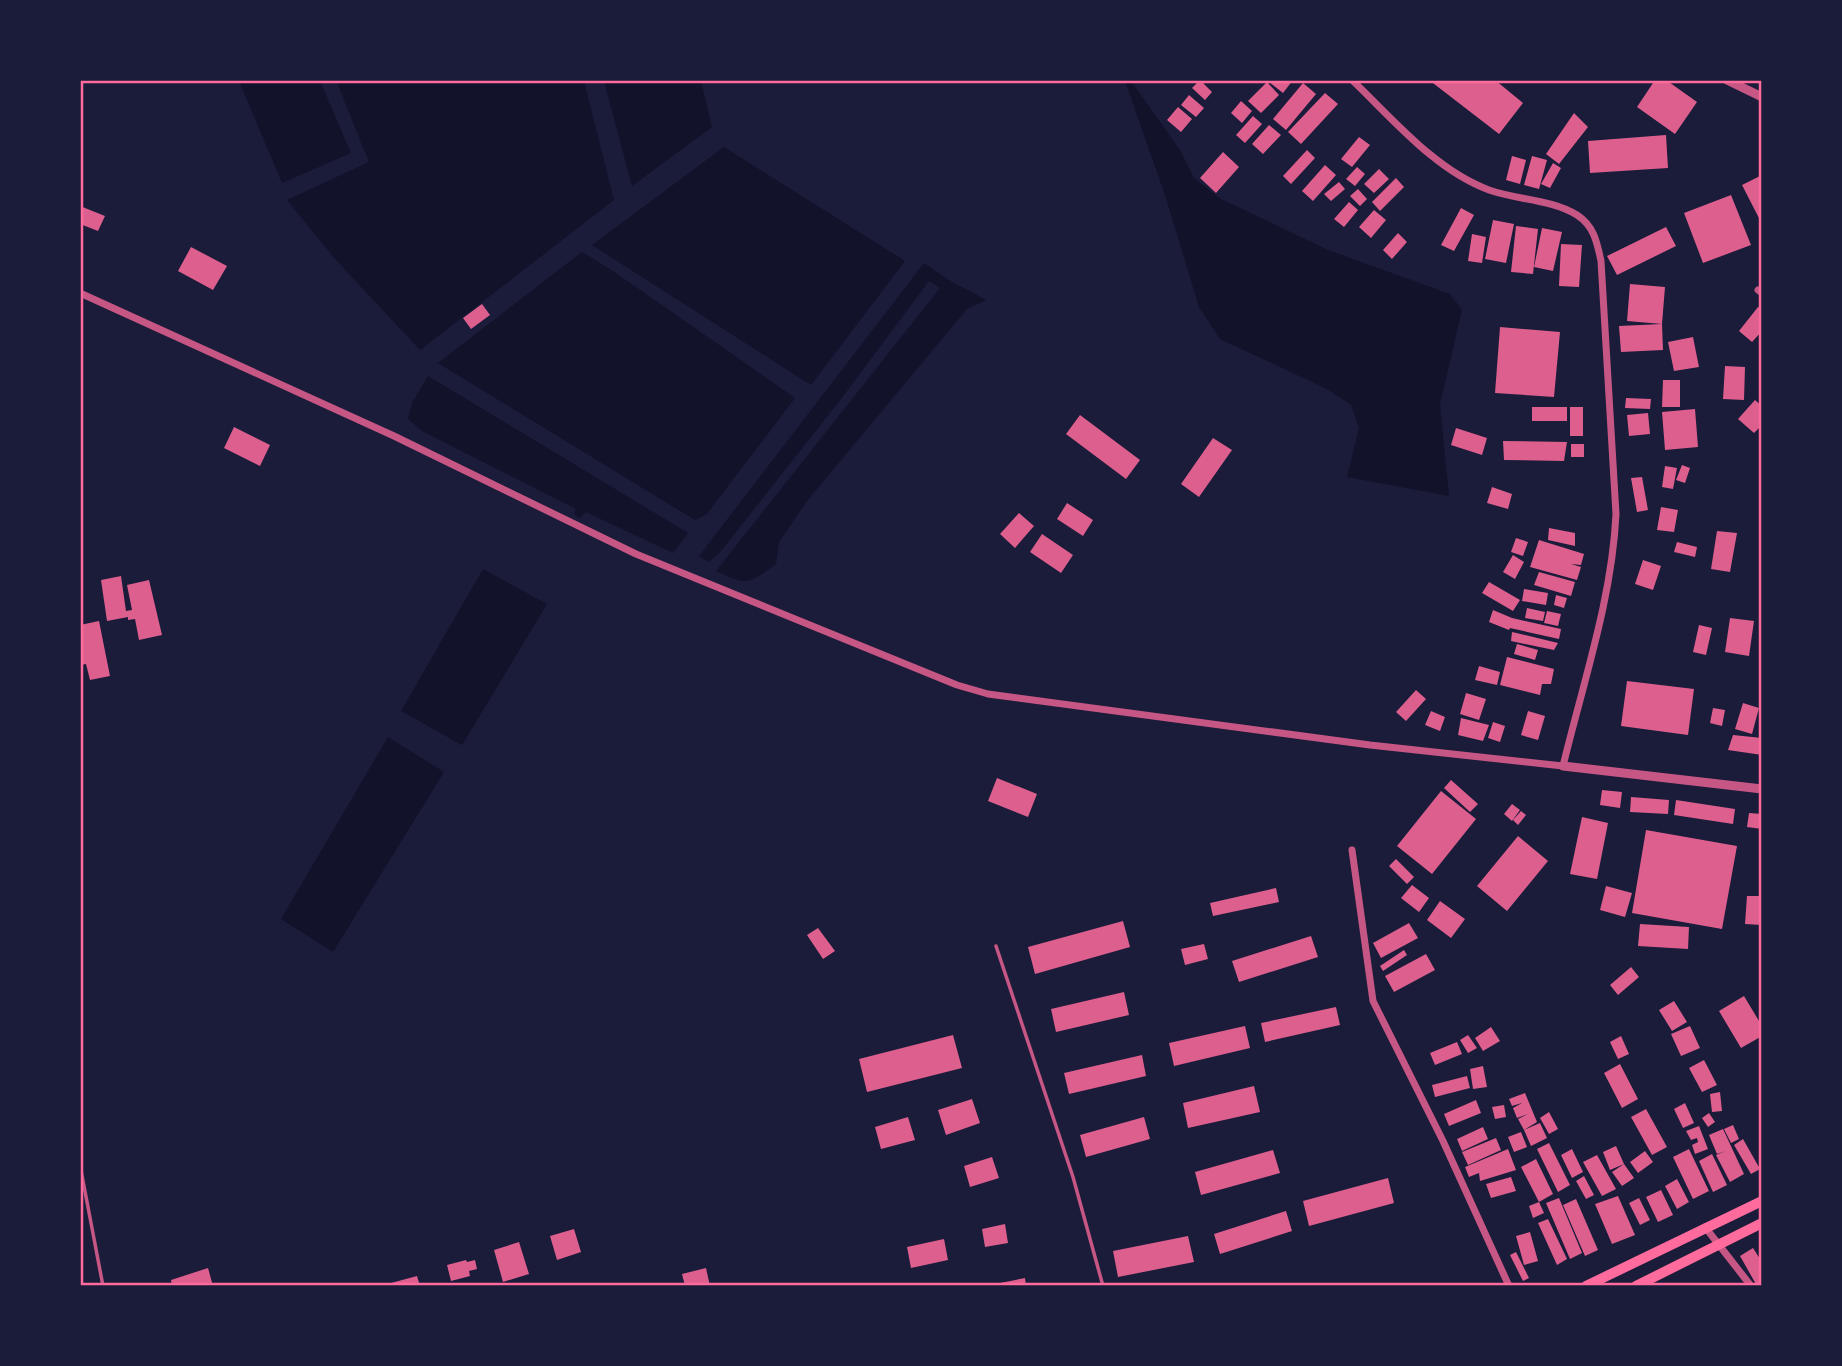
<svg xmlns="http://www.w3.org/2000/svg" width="1842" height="1366" font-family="'Times New Roman',serif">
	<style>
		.water { fill: #12122b }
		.building { fill: #dd5f8e }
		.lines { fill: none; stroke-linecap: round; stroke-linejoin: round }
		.service { stroke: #c65784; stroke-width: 3.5 }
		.minor { stroke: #c65784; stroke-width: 7 }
		.tertiary { stroke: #c65784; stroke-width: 9 }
		.primary { stroke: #ff6b9d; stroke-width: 10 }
		.neatline { fill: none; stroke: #ff6b9d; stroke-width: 2.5 }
	</style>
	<rect width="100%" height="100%" fill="#1b1b3a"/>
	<!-- water -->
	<path class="water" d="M336 80 584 81 614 200 420 350 335 259 287 200 369 162Z
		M239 81H320L351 153 282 183Z
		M604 81H701L712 127 632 186Z
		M1125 81H1131L1180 150 1194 178 1219 198 1328 250 1450 294 1462 310 1440 404 1449 496 1347 477 1359 428 1351 405 1327 389 1220 339 1199 307 1165 195Z
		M724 147 905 261 811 385 592 245Z
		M582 252 613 271 795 398 706 515 695 520 438 363Z
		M924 263 947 279 986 300 967 309 807 501 779 542 776 564C749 584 747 586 716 571L940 288 929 281 841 399 721 551 709 562 699 556Z
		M428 376 688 533 673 553 586 512 579 518 574 514 576 509 422 431 408 419 412 403Z
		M483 569 547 604 462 745 401 711Z
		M388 737 444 772 333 952 281 919Z"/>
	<!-- building -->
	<path class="building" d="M1200 80 1212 92 1205 100 1192 88Z
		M1270 80H1293L1283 93 1269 82Z
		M1429 80H1495L1523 103 1499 134Z
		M1655 80H1666L1697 102 1675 134 1637 107Z
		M1267 82 1279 95 1261 113 1248 101Z
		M1303 83 1316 94 1286 130 1273 119Z
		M1325 93 1338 104 1301 144 1288 132Z
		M1189 95 1204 108 1196 117 1181 105Z
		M1241 101 1252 111 1242 123 1231 113Z
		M1178 107 1192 119 1181 132 1167 120Z
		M1574 113 1588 127 1559 164 1546 154Z
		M1253 116 1262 124 1245 143 1236 135Z
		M1269 125 1281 135 1263 154 1252 144Z
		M1666 135 1668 168 1590 173 1588 141Z
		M1359 137 1370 145 1352 167 1341 159Z
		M1307 150 1315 158 1291 184 1283 176Z
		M1223 152 1239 167 1216 193 1200 178Z
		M1512 156 1526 160 1520 184 1506 180Z
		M1532 156 1547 160 1539 189 1524 185Z
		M1553 163 1561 168 1550 188 1541 184Z
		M1325 165 1336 175 1313 201 1302 191Z
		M1357 167 1365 174 1355 186 1346 179Z
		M1379 169 1389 179 1374 193 1364 184Z
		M1762 175V224L1742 185Z
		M1396 178 1404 187 1380 211 1372 202Z
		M1339 182 1345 189 1331 201 1324 194Z
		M1358 189 1367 199 1360 206 1350 196Z
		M1731 195 1751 245 1703 263 1684 213Z
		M1349 202 1358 210 1344 227 1334 219Z
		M80 206 105 216 98 231 80 224Z
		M1461 208 1474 215 1454 251 1441 245Z
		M1374 210 1386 220 1371 238 1359 227Z
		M1493 220 1514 224 1506 263 1485 259Z
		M1516 226 1538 229 1533 274 1511 272Z
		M1666 227 1676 246 1617 275 1607 256Z
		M1542 228 1562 232 1553 271 1534 267Z
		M1398 233 1407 242 1392 259 1383 250Z
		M1472 234 1486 237 1482 263 1468 261Z
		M1561 244 1582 245 1579 287 1559 286Z
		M191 247 227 266 213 290 178 271Z
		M1630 284 1665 287 1662 324 1663 350 1621 352 1619 326 1662 324 1627 321Z
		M482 304 490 315 471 329 463 318Z
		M1758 307 1762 309V331L1752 342 1739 331Z
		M1500 327 1560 332 1554 397 1495 393Z
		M1693 337 1699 367 1674 371 1668 342Z
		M1725 366 1745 367 1744 400 1723 399Z
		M1663 380H1680V407H1662Z
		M1626 398 1651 399 1650 409 1625 408Z
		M1755 400 1762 406V425L1754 433 1738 419Z
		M1532 407H1567V421H1532Z
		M1570 407H1583V436H1570Z
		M1695 409 1698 447 1665 450 1662 412Z
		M1648 413 1650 434 1629 436 1627 415Z
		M1080 415 1140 460 1126 479 1066 434Z
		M234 427 270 445 260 466 224 448Z
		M1456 428 1487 438 1482 455 1451 445Z
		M1213 438 1232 450 1199 497 1181 484Z
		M1503 441 1567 442 1564 461 1504 460Z
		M1571 444H1584V457H1571Z
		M1682 465 1690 468 1685 483 1676 480Z
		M1665 466 1677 468 1673 489 1662 487Z
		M1642 477 1648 510 1637 512 1631 478Z
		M1492 487 1512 494 1508 509 1487 503Z
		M1067 503 1093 520 1083 536 1057 519Z
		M1661 507 1678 510 1674 532 1657 530Z
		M1019 513 1034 526 1015 548 1000 534Z
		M1549 528 1575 533V546L1548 540Z
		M1717 531 1737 533 1730 572 1711 569Z
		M1042 534 1073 555 1061 573 1030 552Z
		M1516 538 1528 542 1523 556 1511 552Z
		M1539 540 1584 554 1581 565 1571 564 1581 567 1577 580 1530 567Z
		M1677 542 1697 547 1695 557 1674 552Z
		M1513 555 1524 562 1515 579 1503 572Z
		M1643 560 1661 566 1653 590 1635 584Z
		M1539 572 1575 582 1571 596 1534 585Z
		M121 576 126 611 132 610 127 585 149 580 162 635 139 640 135 619 128 620V617L107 621 101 580Z
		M1489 582 1520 600 1513 611 1482 593Z
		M1524 589 1548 593 1546 605 1522 601Z
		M1556 595 1567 598 1564 608 1554 605Z
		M1527 608 1545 612 1543 621 1525 618Z
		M1493 610 1512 618 1561 629 1559 639 1510 628 1509 630 1489 622Z
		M1547 611 1561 614 1558 626 1544 623Z
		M1730 618 1754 621 1749 656 1725 652Z
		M99 621 110 676 90 680 86 664 80 665V625Z
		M1699 625 1712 628 1706 655 1693 652Z
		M1512 632 1558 643 1554 650 1511 641Z
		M1517 644 1538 650 1535 660 1514 654Z
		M1507 657 1554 669 1551 684H1542L1540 695 1500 685Z
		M1479 666 1500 672 1497 685 1475 680Z
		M1627 681 1694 689 1688 735 1621 726Z
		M1416 690 1426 699 1406 721 1396 712Z
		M1466 693 1486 699 1479 720 1460 714Z
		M1743 703 1759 708 1752 734 1735 729Z
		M1713 708 1725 710 1722 726 1710 723Z
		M1431 711 1445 717 1440 731 1425 725Z
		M1528 711 1545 716 1538 740 1521 735Z
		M1461 718 1489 725 1483 741 1458 735Z
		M1493 722 1505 726 1500 742 1488 738Z
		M1733 735 1762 738V755L1728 750Z
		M997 778 1037 794 1028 817 988 801Z
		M1451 780 1478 804 1470 812 1444 788Z
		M1602 790 1622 792 1620 808 1600 805Z
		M1441 791 1476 819 1432 874 1397 846Z
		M1631 797 1669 800 1668 814 1630 812Z
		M1676 800 1735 809 1733 824 1674 815Z
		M1512 804 1520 810 1512 821 1504 814Z
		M1521 811 1526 815 1518 825 1513 820Z
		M1749 813 1762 814V829L1747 827Z
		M1582 817 1608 823 1597 879 1570 874Z
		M1646 830 1737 846 1722 929 1632 913Z
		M1518 836 1548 861 1507 911 1477 886Z
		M1396 859 1414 877 1407 884 1389 866Z
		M1412 885 1429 898 1419 912 1401 898Z
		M1606 886 1632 893 1625 917 1600 910Z
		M1276 888 1279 902 1213 916 1210 903Z
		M1747 896H1762V925L1745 924Z
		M1440 901 1465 919 1451 938 1427 920Z
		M1123 921 1130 947 1035 974 1028 947Z
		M1409 923 1418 938 1381 958 1373 943Z
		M1640 924 1689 927 1688 949 1638 946Z
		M818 928 835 951 823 959 807 935Z
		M1311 936 1318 957 1239 982 1232 961Z
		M1204 944 1208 959 1185 965 1181 949Z
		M1404 950 1407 955 1383 971 1380 966Z
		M1426 954 1435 970 1394 992 1385 976Z
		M1631 967 1639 977 1618 995 1610 985Z
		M1124 992 1129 1015 1056 1032 1051 1009Z
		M1744 996 1762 1026V1036L1741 1048 1719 1011Z
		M1674 1001 1687 1022 1672 1031 1659 1010Z
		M1336 1007 1340 1025 1265 1042 1261 1023Z
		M1245 1026 1250 1048 1174 1066 1169 1043Z
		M1690 1026 1700 1048 1681 1056 1671 1034Z
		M1491 1027 1500 1041 1483 1051 1475 1038Z
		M953 1035 962 1068 867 1092 859 1059Z
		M1468 1035 1477 1048 1468 1053 1460 1040Z
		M1621 1036 1629 1054 1618 1059 1610 1042Z
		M1457 1042 1462 1054 1435 1065 1430 1053Z
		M1142 1055 1146 1076 1069 1094 1064 1073Z
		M1704 1060 1717 1085 1702 1092 1689 1068Z
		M1620 1064 1638 1099 1622 1108 1604 1073Z
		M1483 1066 1487 1087 1473 1089 1470 1069Z
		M1467 1076 1470 1088 1435 1097 1432 1085Z
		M1254 1086 1260 1112 1188 1128 1183 1103Z
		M1720 1092 1722 1111 1712 1112 1710 1094Z
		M1525 1093 1537 1122 1524 1130 1518 1119 1528 1114 1517 1118 1513 1108 1522 1103 1512 1106 1509 1099Z
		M972 1099 980 1123 946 1135 938 1110Z
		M1476 1100 1481 1113 1449 1126 1444 1114Z
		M1685 1103 1694 1123 1683 1128 1674 1109Z
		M1504 1105 1506 1117 1495 1119 1492 1107Z
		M1646 1109 1667 1147 1652 1155 1631 1117Z
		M1549 1112 1558 1129 1549 1134 1540 1118Z
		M1709 1113 1715 1122 1708 1127 1702 1118Z
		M908 1117 915 1140 881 1149 875 1127Z
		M1144 1117 1150 1139 1086 1157 1080 1135Z
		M1540 1123 1547 1138 1531 1146 1524 1130Z
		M1733 1125 1739 1139 1731 1143 1724 1129Z
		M1699 1126 1708 1149 1695 1154 1692 1145 1698 1142 1697 1138 1691 1140 1686 1131Z
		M1483 1127 1488 1139 1462 1151 1457 1139Z
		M1723 1129 1744 1174 1730 1182 1716 1155 1726 1151 1717 1154 1709 1135Z
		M1521 1132 1527 1147 1514 1152 1508 1137Z
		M1496 1138 1501 1150 1468 1165 1462 1152Z
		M1743 1139 1760 1169 1751 1174 1734 1145Z
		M1549 1143 1570 1185 1558 1192 1537 1149Z
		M1616 1146 1624 1164 1634 1178 1622 1186 1612 1172 1624 1164 1610 1170 1603 1152Z
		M1508 1149 1516 1170 1480 1181 1479 1173 1469 1177 1465 1167Z
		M1572 1149 1583 1172 1572 1178 1561 1155Z
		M1689 1149 1709 1191 1693 1199 1673 1157Z
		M1273 1150 1280 1173 1201 1195 1195 1172Z
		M1645 1151 1653 1162 1638 1173 1630 1162Z
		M1712 1154 1727 1185 1713 1192 1699 1161Z
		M1597 1155 1616 1189 1602 1196 1583 1162Z
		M992 1157 999 1178 970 1187 964 1166Z
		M1536 1159 1553 1194 1539 1202 1521 1167Z
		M1584 1176 1594 1195 1586 1199 1576 1181Z
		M1511 1177 1516 1191 1491 1198 1486 1184Z
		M1388 1178 1394 1203 1309 1226 1303 1201Z
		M1677 1179 1689 1202 1677 1209 1665 1186Z
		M1661 1190 1673 1215 1658 1222 1646 1197Z
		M1618 1196 1635 1235 1612 1244 1595 1204Z
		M1559 1198 1582 1253 1570 1259 1546 1203Z
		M1639 1198 1650 1220 1640 1225 1629 1203Z
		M1576 1199 1598 1250 1585 1256 1563 1205Z
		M1539 1202 1544 1213 1533 1218 1529 1206Z
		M1286 1211 1292 1231 1220 1254 1214 1234Z
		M1548 1219 1567 1259 1557 1265 1538 1223Z
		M1005 1224 1008 1243 985 1247 982 1229Z
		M574 1229 581 1252 557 1260 550 1236Z
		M1530 1232 1538 1261 1524 1265 1516 1236Z
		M1188 1236 1194 1262 1118 1277 1113 1251Z
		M944 1239 948 1260 911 1268 907 1247Z
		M519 1242 529 1274 503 1282 494 1250Z
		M1753 1248 1762 1262V1286H1757L1740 1256Z
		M1516 1252 1529 1278 1523 1281 1510 1255Z
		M466 1260 467 1262 475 1260 477 1269 469 1271 470 1276 451 1281 447 1265Z
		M208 1268 213 1286H172L171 1280Z
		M706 1268 710 1286H685L682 1274Z
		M417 1276 420 1286H391V1283Z
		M1025 1278 1026 1286H995V1284Z"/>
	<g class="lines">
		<!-- service -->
		<path class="service" d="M996 946 1073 1177 1103 1286
			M80 1165 103 1286"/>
		<!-- minor -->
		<path class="minor" d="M1758 290 1762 293
			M80 293 394 436 636 554 957 685 988 694 1370 745 1563 766C1583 683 1612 599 1616 514L1601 261C1597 242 1594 226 1577 215 1551 199 1517 200 1489 190 1435 170 1393 119 1352 80
			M1352 850 1373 1001 1443 1141 1509 1286
			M1705 1227 1751 1286"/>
		<!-- tertiary -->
		<path class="tertiary" d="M1727 80 1762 97
			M1563 766 1762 789"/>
		<!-- primary -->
		<path class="primary" d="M1586 1286 1762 1201
			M1636 1286 1762 1223"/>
	</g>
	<!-- border -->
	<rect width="1842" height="1366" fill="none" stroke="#1b1b3a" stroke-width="164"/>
	<rect x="82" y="82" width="1678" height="1202" class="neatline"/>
</svg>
